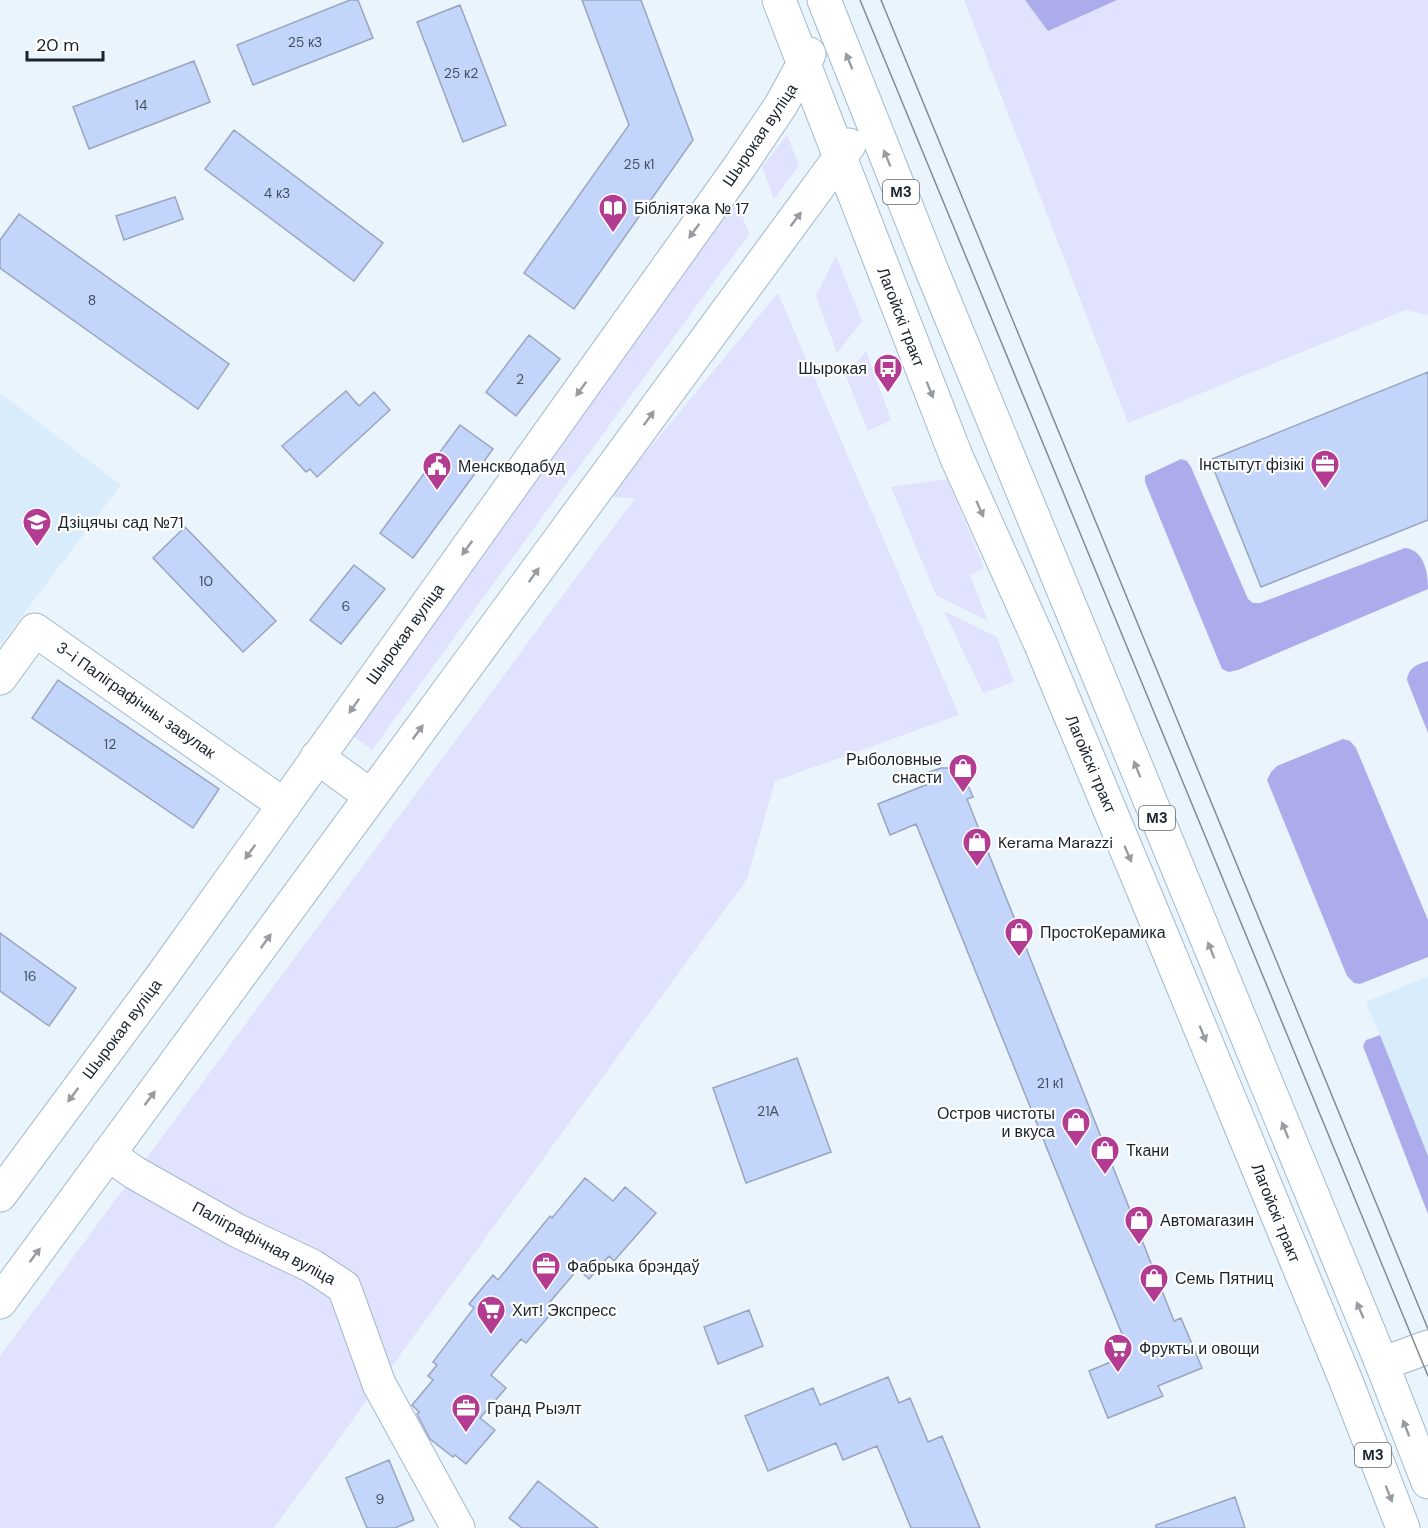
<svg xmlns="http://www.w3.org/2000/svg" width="1428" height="1528" font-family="'DM Sans',sans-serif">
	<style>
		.built { fill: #d9ecfc }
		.green { fill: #e1e2fd }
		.forest { fill: #acaced }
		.building { fill: #c3d5fa; stroke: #98a5be; stroke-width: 1.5 }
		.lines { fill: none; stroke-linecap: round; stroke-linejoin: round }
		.minor-casing { stroke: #a2b9ce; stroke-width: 35 }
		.major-casing { stroke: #a2b9ce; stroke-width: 35 }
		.minor { stroke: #fff; stroke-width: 33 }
		.major { stroke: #fff; stroke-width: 33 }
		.tram { stroke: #828c94; stroke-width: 1.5 }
		.oneway { fill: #989ca0 }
		.labels { text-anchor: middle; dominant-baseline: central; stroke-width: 4.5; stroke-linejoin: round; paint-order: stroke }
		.number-label { font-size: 14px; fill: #44505f }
		.shield { fill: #fff; stroke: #5f656b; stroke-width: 1.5 }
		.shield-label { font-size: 15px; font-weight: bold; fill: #1a232b }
		.street-label { font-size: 16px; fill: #1a232b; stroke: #fff }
		.poi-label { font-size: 16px; fill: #1a232b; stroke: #fff; text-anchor: start }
	</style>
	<rect width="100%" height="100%" fill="#eaf4fd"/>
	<!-- built -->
	<path class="built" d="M0 393 121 485 0 645Z
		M1428 976V1156L1366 1002Z"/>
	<!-- green -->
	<path class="green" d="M964 0H1428V315L1405 310 1128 423Z
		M787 135 799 166 774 199 762 167Z
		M737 201 749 234 372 750 349 733Z
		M836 255 862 321 837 353 816 296Z
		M778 293 959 715 775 781 747 879 274 1528H0V1356L635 498 609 497Z
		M866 351 891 420 868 431 846 376Z
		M947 479 984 567 970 576 988 621 936 595 891 487Z
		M944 611 997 637 1014 682 983 693Z"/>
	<!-- forest -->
	<path class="forest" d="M1025 0H1117L1048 31Z
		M1181 459 1187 461 1191 467 1248 599 1253 603H1260L1405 548C1424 550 1428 572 1428 589L1238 670 1229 672 1222 669 1145 482V476Z
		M1428 661V733L1407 680C1409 667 1416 665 1428 661Z
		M1343 739 1350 741 1356 748 1428 920V957L1360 984 1354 983 1347 976 1267 780 1271 772 1277 766Z
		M1380 1035 1428 1156V1214L1363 1046 1366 1040Z"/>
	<!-- building -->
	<path class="building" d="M350 0H358L373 38 253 85 237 45Z
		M582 0H641L693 140 574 309 524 273 629 125Z
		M460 5 506 125 463 142 417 22Z
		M194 61 210 102 89 149 73 107Z
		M234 130 383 243 354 281 205 169Z
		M175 197 183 219 124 240 116 216Z
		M19 214 229 364 198 409 0 268V240Z
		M529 335 560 359 516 416 486 392Z
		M1428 372V520L1261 587 1210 460Z
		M346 391 359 406 374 392 390 410 317 477 310 469 306 472 282 446Z
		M460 425 493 449 413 558 380 533Z
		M185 527 276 621 243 652 153 558Z
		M354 565 385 589 341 644 310 620Z
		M58 680 219 789 193 828 32 718Z
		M941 768H953L963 774 973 797 967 799 1174 1321 1181 1318 1202 1368 1158 1386 1163 1396 1108 1418 1089 1371 1130 1354 916 824 890 835 878 804 933 782 929 772Z
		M0 933 76 988 49 1026 0 991Z
		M797 1058 831 1152 746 1183 713 1088Z
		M585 1178 613 1201 625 1187 656 1213 614 1261 609 1256 589 1279 578 1269 549 1303 555 1309 526 1343 521 1339 491 1375 506 1388 480 1418 495 1430 466 1464 455 1455 453 1457 430 1439 417 1414 419 1412 412 1405 433 1380 428 1376 437 1365 433 1362 474 1308 469 1304 493 1275 498 1280 550 1216 552 1218Z
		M749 1310 763 1346 718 1364 704 1327Z
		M888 1377 899 1403 910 1398 928 1442 942 1436 980 1528H911L877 1446 843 1460 836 1443 768 1471 745 1416 813 1388 820 1405Z
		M389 1460 414 1520 395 1528H367L346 1478Z
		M538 1481 598 1528H522L509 1518Z
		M1235 1497 1245 1528H1156V1525Z"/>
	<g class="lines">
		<!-- minor casing -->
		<g class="minor-casing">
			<path id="minor" d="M0 678 35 630 284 805
				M108 1154 135 1173 236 1230 312 1266 344 1287 379 1384 458 1528
				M1382 1364 1428 1347"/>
		</g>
		<!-- major casing -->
		<g class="major-casing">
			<path id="major" d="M779 0 956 456 1041 645 1154 916 1346 1381 1403 1528
				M824 0 932 271 1382 1364 1428 1482
				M317 757 371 796
				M0 1195 162 976 740 166 781 105 809 54
				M0 1302 849 145"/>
		</g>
		<!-- minor -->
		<use href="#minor" class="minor"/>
		<!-- major -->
		<use href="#major" class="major"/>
		<!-- tram -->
		<path class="tram" d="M860 0 1428 1376
			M881 0 1428 1329"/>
	</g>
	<!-- one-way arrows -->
	<defs><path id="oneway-solid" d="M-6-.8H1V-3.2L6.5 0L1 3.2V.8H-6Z" transform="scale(1.5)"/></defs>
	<g class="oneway">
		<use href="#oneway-solid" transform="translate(849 61) rotate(-112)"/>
		<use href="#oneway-solid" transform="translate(887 158) rotate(-112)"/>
		<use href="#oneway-solid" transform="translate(796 219) rotate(-53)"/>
		<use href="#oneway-solid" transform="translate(694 231) rotate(126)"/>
		<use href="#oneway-solid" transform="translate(581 389) rotate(126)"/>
		<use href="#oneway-solid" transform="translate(930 390) rotate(68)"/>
		<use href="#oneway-solid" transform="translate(649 418) rotate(-54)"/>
		<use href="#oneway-solid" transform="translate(980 509) rotate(66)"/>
		<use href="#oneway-solid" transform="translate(467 548) rotate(126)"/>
		<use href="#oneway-solid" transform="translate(534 575) rotate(-54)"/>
		<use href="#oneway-solid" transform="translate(354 706) rotate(125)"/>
		<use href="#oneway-solid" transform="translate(418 732) rotate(-54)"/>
		<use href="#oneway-solid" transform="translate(1137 769) rotate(-112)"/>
		<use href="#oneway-solid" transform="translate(250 852) rotate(126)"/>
		<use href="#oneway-solid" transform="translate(1128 854) rotate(67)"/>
		<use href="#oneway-solid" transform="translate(266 941) rotate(-54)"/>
		<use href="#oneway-solid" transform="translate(1211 950) rotate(-112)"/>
		<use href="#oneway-solid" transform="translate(1203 1034) rotate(68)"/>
		<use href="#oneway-solid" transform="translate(73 1095) rotate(127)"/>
		<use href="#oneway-solid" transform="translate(150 1098) rotate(-53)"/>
		<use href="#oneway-solid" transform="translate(1285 1130) rotate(-112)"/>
		<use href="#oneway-solid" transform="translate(35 1255) rotate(-53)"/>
		<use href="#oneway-solid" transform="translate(1360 1310) rotate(-113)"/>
		<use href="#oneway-solid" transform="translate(1406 1428) rotate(-111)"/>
		<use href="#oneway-solid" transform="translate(1389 1494) rotate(68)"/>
	</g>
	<!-- icons -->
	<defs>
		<g id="library-pin" transform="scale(1.5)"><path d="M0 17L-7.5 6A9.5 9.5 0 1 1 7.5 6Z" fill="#b33b91" stroke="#fff"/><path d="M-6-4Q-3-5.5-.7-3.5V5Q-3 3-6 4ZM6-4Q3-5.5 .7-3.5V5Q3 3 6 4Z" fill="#fff"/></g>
		<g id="bus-pin" transform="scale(1.5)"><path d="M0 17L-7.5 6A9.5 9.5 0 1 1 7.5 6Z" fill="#b33b91" stroke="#fff"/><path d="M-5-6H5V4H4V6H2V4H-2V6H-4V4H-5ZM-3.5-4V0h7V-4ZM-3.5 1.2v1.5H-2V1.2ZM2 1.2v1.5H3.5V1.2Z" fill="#fff"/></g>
		<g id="office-pin" transform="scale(1.5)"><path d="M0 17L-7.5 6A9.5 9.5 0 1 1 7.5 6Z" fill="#b33b91" stroke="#fff"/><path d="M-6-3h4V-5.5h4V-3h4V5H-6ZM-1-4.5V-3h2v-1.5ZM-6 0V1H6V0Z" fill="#fff"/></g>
		<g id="civic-pin" transform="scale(1.5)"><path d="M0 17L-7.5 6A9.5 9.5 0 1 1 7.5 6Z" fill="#b33b91" stroke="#fff"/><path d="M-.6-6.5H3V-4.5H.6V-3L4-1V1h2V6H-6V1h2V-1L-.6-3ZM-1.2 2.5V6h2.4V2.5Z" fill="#fff"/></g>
		<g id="school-pin" transform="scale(1.5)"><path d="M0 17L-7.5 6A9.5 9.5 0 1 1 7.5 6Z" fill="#b33b91" stroke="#fff"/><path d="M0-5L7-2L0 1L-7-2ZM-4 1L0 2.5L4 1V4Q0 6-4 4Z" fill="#fff"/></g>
		<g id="shop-pin" transform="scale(1.5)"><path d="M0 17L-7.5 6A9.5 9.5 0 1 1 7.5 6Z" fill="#b33b91" stroke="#fff"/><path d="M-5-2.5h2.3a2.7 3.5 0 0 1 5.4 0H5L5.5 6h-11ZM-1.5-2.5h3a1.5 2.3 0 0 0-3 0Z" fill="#fff"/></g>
		<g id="supermarket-pin" transform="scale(1.5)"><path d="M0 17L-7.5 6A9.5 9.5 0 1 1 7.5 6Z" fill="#b33b91" stroke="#fff"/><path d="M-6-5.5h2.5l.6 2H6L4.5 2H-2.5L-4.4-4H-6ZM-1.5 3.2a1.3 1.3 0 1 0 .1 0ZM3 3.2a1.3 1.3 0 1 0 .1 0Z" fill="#fff"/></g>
	</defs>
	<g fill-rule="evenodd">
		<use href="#library-pin" x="613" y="208"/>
		<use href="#bus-pin" x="888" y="368"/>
		<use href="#office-pin" x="1325" y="464"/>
		<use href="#civic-pin" x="437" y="466"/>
		<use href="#school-pin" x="37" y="522"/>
		<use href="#shop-pin" x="963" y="768"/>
		<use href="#shop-pin" x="977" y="842"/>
		<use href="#shop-pin" x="1019" y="932"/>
		<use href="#shop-pin" x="1076" y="1122"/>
		<use href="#shop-pin" x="1105" y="1150"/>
		<use href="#shop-pin" x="1139" y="1220"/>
		<use href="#office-pin" x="546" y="1266"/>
		<use href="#shop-pin" x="1154" y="1278"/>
		<use href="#supermarket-pin" x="491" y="1310"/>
		<use href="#supermarket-pin" x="1118" y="1348"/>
		<use href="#office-pin" x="466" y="1408"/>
	</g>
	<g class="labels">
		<!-- number labels -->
		<g class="number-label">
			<text x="305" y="42">25 к3</text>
			<text x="461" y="73">25 к2</text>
			<text x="141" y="105">14</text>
			<text x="639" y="164">25 к1</text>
			<text x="277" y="193">4 к3</text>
			<text x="92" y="300">8</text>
			<text x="520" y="379">2</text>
			<text x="206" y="581">10</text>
			<text x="346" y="606">6</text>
			<text x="110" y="744">12</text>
			<text x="30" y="976">16</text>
			<text x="1050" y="1083">21 к1</text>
			<text x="768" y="1111">21А</text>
			<text x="380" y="1499">9</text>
		</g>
		<!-- shield labels -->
		<g class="shield">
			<rect x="883" y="180" width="36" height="24" rx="4.5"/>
			<rect x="1139" y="806" width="36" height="24" rx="4.5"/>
			<rect x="1355" y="1443" width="36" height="24" rx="4.5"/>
		</g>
		<g class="shield-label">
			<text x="901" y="192">М3</text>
			<text x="1157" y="818">М3</text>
			<text x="1373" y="1455">М3</text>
		</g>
		<!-- street labels -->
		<g class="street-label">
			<text transform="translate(760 135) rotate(-56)">Шырокая вуліца</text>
			<text transform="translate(901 317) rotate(69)">Лагойскі тракт</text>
			<text transform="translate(405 634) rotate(-54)">Шырокая вуліца</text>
			<text transform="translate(136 700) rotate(35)">3-і Паліграфічны завулак</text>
			<text transform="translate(1091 764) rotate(67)">Лагойскі тракт</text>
			<text transform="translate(122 1029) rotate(-53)">Шырокая вуліца</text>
			<text transform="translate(1276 1213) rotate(68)">Лагойскі тракт</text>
			<text transform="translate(264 1243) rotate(28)">Паліграфічная вуліца</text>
		</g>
		<!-- poi labels -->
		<g class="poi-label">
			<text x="634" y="208">Бібліятэка № 17</text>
			<text x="867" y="368" text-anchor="end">Шырокая</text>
			<text x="1304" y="464" text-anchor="end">Інстытут фізікі</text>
			<text x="458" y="466">Менскводабуд</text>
			<text x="58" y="522">Дзіцячы сад №71</text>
			<text x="942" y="759" text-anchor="end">Рыболовные<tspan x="942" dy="18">снасти</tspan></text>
			<text x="998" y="842">Kerama Marazzi</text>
			<text x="1040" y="932">ПростоКерамика</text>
			<text x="1055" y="1113" text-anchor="end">Остров чистоты<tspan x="1055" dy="18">и вкуса</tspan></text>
			<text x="1126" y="1150">Ткани</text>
			<text x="1160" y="1220">Автомагазин</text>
			<text x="567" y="1266">Фабрыка брэндаў</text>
			<text x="1175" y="1278">Семь Пятниц</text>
			<text x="512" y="1310">Хит! Экспресс</text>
			<text x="1139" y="1348">Фрукты и овощи</text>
			<text x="487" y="1408">Гранд Рыэлт</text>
		</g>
	</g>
	<!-- scale -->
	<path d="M27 51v9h76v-9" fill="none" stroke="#1a232b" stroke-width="3"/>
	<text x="36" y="51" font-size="18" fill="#1a232b" stroke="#ffffff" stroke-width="4.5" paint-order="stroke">20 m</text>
</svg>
